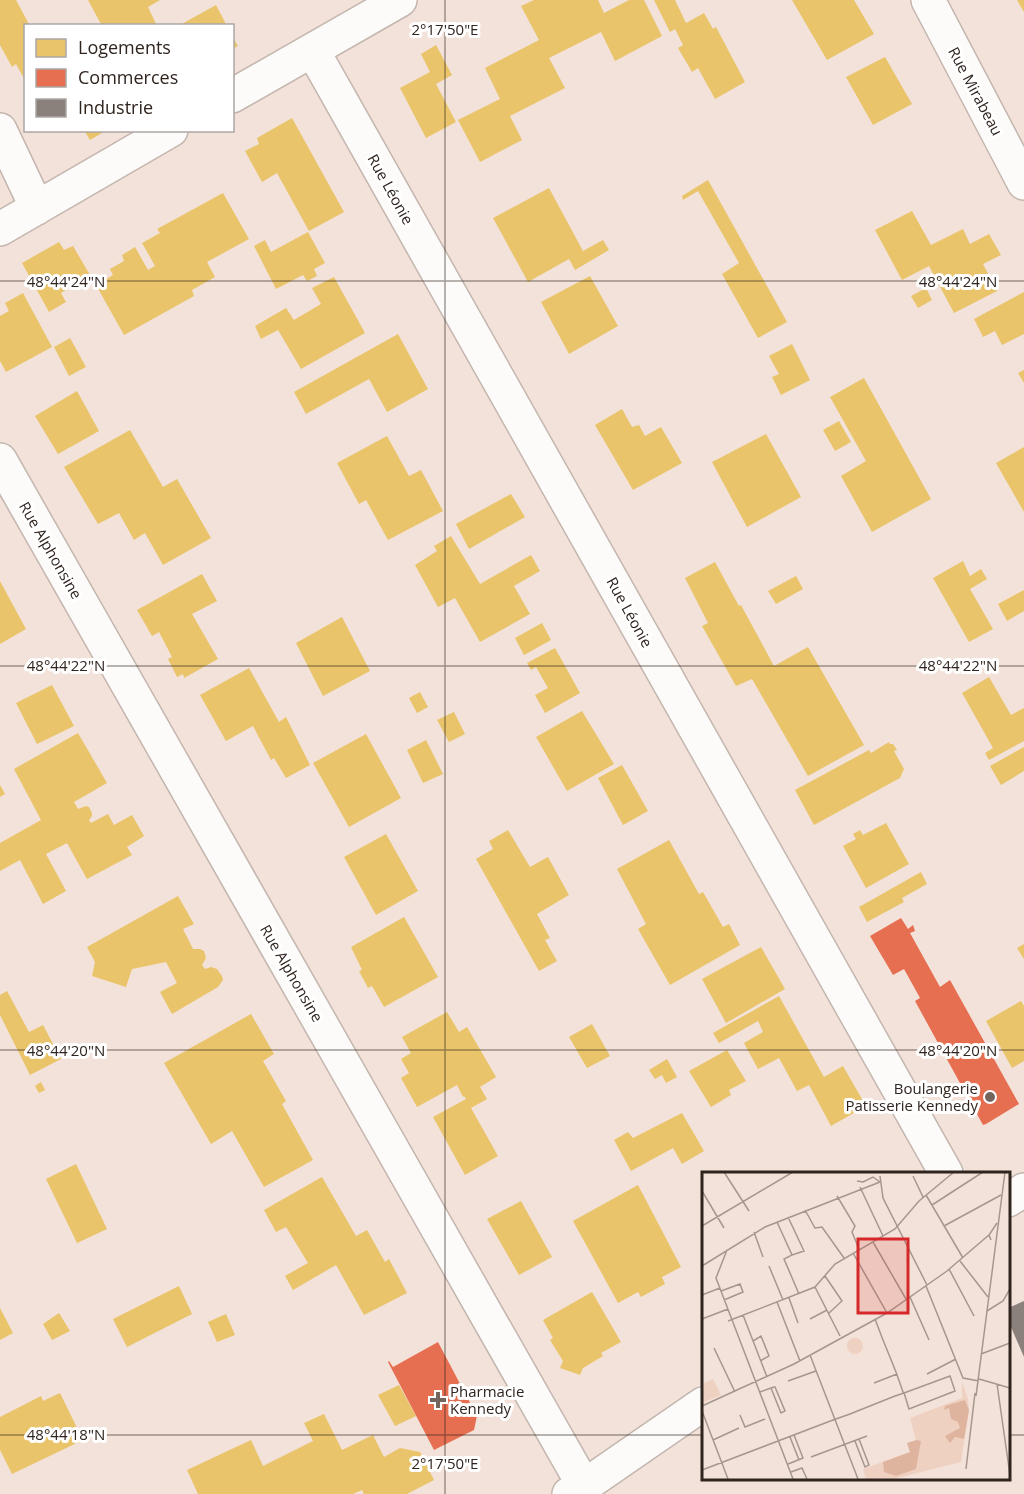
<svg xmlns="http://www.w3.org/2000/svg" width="1024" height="1494" font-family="'Open Sans',sans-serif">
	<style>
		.homes { fill: #e9c46a }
		.shops { fill: #e76f51 }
		.industry { fill: #8a817c }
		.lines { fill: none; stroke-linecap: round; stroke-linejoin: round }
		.street-casing { stroke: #c3b6af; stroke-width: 36 }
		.secondary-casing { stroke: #c3b6af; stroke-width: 36 }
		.street { stroke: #fdfbf9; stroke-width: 33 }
		.secondary { stroke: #fdfbf9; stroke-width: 33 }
		.ticks { fill: none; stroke: #30241e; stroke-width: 1.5; stroke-opacity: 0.45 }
		.poi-dot { fill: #74665f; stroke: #fff; stroke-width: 2 }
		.labels { text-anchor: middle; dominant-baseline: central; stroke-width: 6; stroke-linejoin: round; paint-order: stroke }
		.street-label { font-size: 15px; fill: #30241e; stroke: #fff }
		.poi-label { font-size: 15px; fill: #30241e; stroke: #fff; text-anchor: end }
		.inset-road { fill: none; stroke: #a5968e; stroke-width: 1.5 }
		.view { fill: #d62828; fill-opacity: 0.15; stroke: #d62828; stroke-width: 3 }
		.inset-edge { fill: none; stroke: #30241e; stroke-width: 3 }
		.ticks-label { font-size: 15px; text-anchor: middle; fill: #30241e; stroke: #fff; stroke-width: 6; stroke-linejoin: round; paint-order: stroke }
	</style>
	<rect width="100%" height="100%" fill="#f3e2d9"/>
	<!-- homes -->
	<path class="homes" d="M0 0H16L30 26H26V82L16 64 12 67 0 45Z
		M88 0H160L148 7 157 26H102Z
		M534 0H598L604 13 629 0H644L662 36 615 61 601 32 549 58 565 88 510 116 522 140 480 162 458 120 500 99 485 68 539 40 521 6Z
		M654 0H675L686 23 704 13 713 29 716 27 745 82 715 99 698 68 692 72 678 48 683 45 675 29 670 32Z
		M792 0H854L874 34 827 60Z
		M1017 0H1024V12Z
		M216 5 227 26H178Z
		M232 36 238 46 232 49Z
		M436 45 452 75 436 84 456 122 426 138 400 88 430 72 421 54Z
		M885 57 912 104 873 125 846 77Z
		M292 118 344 212 309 231 277 173 262 182 245 151 259 144 257 138Z
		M84 130H107L90 140Z
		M708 180 787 322 758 338 722 274 739 263 698 191 683 200 682 196Z
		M549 188 583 251 603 240 609 250 575 270 569 259 528 282 493 218Z
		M223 193 249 239 207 262 215 277 192 290 194 296 124 335 96 285 113 275 110 269 124 261 122 255 135 247 148 270 155 266 142 243 160 233 157 229Z
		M912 211 931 245 963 229 970 244 989 234 1001 255 983 264 997 291 954 313 929 266 902 280 875 230Z
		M308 232 325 263 314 269 317 276 307 281 303 275 276 289 254 246 265 240 271 252Z
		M59 242 64 250 73 246 90 275 61 293 66 302 49 312 22 263Z
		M590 276 618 326 569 354 541 302Z
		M334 277 365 333 301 369 278 330 261 339 255 326 286 308 294 320 321 304 312 288Z
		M926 288 932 300 918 308 911 296Z
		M1024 292V334L1002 345 995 331 983 337 974 319Z
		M23 293 52 347 6 372 0 361V316L9 311 5 303Z
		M398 334 428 389 387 412 369 379 306 414 294 392Z
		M70 338 86 367 69 376 54 347Z
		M792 344 810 380 781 395 772 377 779 374 769 356Z
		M1024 370V383L1018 373Z
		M864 378 931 499 872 532 841 476 866 461 830 397Z
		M77 391 99 431 58 454 35 416Z
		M622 409 632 427 639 425 645 436 661 427 682 463 633 490 595 425Z
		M839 421 851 442 835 451 823 430Z
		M130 430 163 487 177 479 211 538 163 565 145 533 134 540 119 513 98 524 64 467Z
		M766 434 801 497 747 527 712 462Z
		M387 436 409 476 421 470 443 511 388 540 366 500 359 504 337 463Z
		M1024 447V512L996 463Z
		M511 494 525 517 469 549 456 524Z
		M451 536 480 584 531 555 540 571 514 586 530 614 480 642 455 598 438 607 415 565 437 551 434 546Z
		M963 561 970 576 981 569 987 579 970 589 993 629 969 642 933 578Z
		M715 562 739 606 741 605 774 666 808 647 864 745 808 776 752 679 736 686 702 626 708 623 685 578Z
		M202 574 217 601 192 614 218 659 184 678 183 674 177 677 168 659 172 657 159 632 152 636 137 610Z
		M796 576 803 589 776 604 768 591Z
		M0 581 26 629 0 644Z
		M1024 590V611L1007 621 998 604Z
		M342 617 370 671 323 696 296 643Z
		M542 623 551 640 524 655 515 638Z
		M555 648 580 693 545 713 535 695 548 688 536 667 531 670 527 663Z
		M249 668 279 722 286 717 310 765 286 778 274 758 271 760 253 726 226 741 200 695Z
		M989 677 1011 715 1024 708V741L989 760 985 753 993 748 962 693Z
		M52 685 74 726 37 744 16 703Z
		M420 692 428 707 417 713 409 698Z
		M582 711 614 764 567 791 536 737Z
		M454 712 465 734 449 742 437 720Z
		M78 733 107 783 74 802 78 809 86 806 89 807 92 813V816L89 820 91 823 108 814 114 825 132 815 144 836 127 847 132 855 87 879 67 843 46 854 66 891 43 904 20 860 0 871V843L41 820 14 769Z
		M366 734 401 798 349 827 313 763Z
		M426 740 443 774 423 783 407 750Z
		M889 742 890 744H893L897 750 894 751 904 769 900 778 814 825 795 790 869 750 871 753Z
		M1024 747V771L1001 785 990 766Z
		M622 765 648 811 623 825 598 778Z
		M0 785 5 794 0 797Z
		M886 823 909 864 866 888 843 846 856 839 853 834 860 830 863 835Z
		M508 830 530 867 548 857 569 895 537 914 550 938 545 940 557 961 539 971 476 859 493 849 489 841Z
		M386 834 418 891 376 915 344 857Z
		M669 840 699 894 703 892 723 927 729 924 740 945 670 985 638 929 646 924 617 869Z
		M921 872 927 884 902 898 904 902 867 922 859 907Z
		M178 896 194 924 183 929 193 949H200L204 951 206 958 202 965 205 969 211 967 217 969 222 976 223 980 218 987 172 1014 160 992 177 983 166 962 132 969 126 987 92 976 95 962 87 947Z
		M404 917 438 977 384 1007 372 986 368 988 359 971 362 970 351 947Z
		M1024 944V959L1017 948Z
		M761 947 785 989 726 1023 702 979Z
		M7 991 29 1032 43 1025 61 1059 30 1075 0 1015V995Z
		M779 996 824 1077 843 1066 866 1106 831 1126 809 1085 797 1091 779 1058 758 1069 744 1043 763 1032 758 1021 719 1043 713 1033Z
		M1021 1001 1024 1006V1061L1012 1068 986 1021Z
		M447 1012 459 1032 467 1027 496 1077 480 1087 487 1099 471 1108 498 1156 465 1175 433 1117 466 1099 464 1096 463 1097 457 1085 417 1107 401 1078 409 1073 401 1059 411 1053 402 1037Z
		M251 1014 274 1054 263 1061 286 1101 282 1104 313 1160 264 1187 232 1131 211 1144 164 1063Z
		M592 1024 610 1056 587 1068 569 1037Z
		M727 1050 746 1081 729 1090 731 1095 711 1107 689 1071Z
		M667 1059 677 1077 666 1083 662 1075 655 1079 649 1070Z
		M41 1082 45 1090 39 1093 35 1086Z
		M682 1113 704 1151 682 1164 673 1148 631 1171 614 1140 628 1132 633 1138Z
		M76 1164 107 1229 77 1243 46 1179Z
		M322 1177 356 1236 367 1230 385 1262 389 1259 407 1293 364 1315 336 1265 293 1290 285 1276 308 1263 286 1227 276 1232 264 1210Z
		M638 1185 681 1267 662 1277 665 1284 641 1297 638 1292 618 1303 573 1221Z
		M521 1201 552 1257 519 1275 487 1219Z
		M179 1286 192 1314 127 1347 113 1319Z
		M592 1292 621 1342 601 1353 603 1356 583 1368 580 1375 560 1368 563 1361 550 1340 553 1338 543 1320Z
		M0 1308 13 1333 0 1340Z
		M59 1313 70 1331 52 1340 43 1324Z
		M226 1314 235 1335 217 1342 208 1322Z
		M399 1385 416 1416 395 1426 378 1395Z
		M60 1393 83 1440 12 1474 0 1450V1417L41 1396 43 1401Z
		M324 1414 342 1450 373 1435 384 1457 400 1448 420 1452 434 1480 407 1494H364L362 1490 353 1494H198L187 1470 251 1440 263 1466 313 1441 304 1423Z"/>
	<!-- shops -->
	<path class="shops" d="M901 918 908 929 913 925 915 931 910 933 940 987 950 980 1019 1104 986 1124 983 1125 915 1001 920 998 904 969 893 975 870 936Z
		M438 1342 477 1416 474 1430 434 1450 388 1362 389 1361 393 1367Z"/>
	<!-- industry -->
	<path class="industry" d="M1024 1301V1357L1008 1320V1308Z"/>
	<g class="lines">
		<!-- street casing -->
		<g class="street-casing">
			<path id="street" d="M928 0 1024 183
				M313 51 946 1173
				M232 96 400 0
				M0 130 37 208
				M0 229 171 130
				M0 460 584 1486"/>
		</g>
		<!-- secondary casing -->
		<g class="secondary-casing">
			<path id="secondary" d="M1008 1200 1024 1190
				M569 1494 584 1486 703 1404"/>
		</g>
		<!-- street -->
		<use href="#street" class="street"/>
		<!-- secondary -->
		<use href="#secondary" class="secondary"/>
	</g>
	<!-- ticks -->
	<path class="ticks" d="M445 0V1494M0 281H1024M0 666H1024M0 1050H1024M0 1435H703M1008 1435H1024"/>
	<!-- markers -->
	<g class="poi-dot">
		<circle cx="990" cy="1097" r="6"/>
		<path d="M435 1391h6v6h6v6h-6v6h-6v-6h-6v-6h6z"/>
	</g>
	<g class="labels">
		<!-- street labels -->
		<g class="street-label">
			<text transform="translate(976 91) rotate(62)">Rue Mirabeau</text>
			<text transform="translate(391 189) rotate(61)">Rue Léonie</text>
			<text transform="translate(51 550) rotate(60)">Rue Alphonsine</text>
			<text transform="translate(630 612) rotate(61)">Rue Léonie</text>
			<text transform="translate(292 973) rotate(60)">Rue Alphonsine</text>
		</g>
		<!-- poi labels -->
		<g class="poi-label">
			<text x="978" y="1088">Boulangerie<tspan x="978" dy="17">Patisserie Kennedy</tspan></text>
			<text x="450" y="1391" text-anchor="start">Pharmacie<tspan x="450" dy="17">Kennedy</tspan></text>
		</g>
	</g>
	<!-- overview -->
	<g transform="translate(702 1172)">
		<rect width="308" height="308" fill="#f3e2d9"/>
		<path d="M145 174a8 8 0 1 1 16 0a8 8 0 1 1-16 0ZM11 207 19 223 0 231V212ZM260 210 266 227 267 238 259 290 192 307H164L161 297 208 280 205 271 214 268 208 246 260 226Z" fill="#efd1c1"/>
		<path d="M263 228 267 238 262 267 253 265 248 271 243 264 258 256 256 250 249 247 247 236 242 238 243 234ZM215 268 219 269 214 297 194 304 182 300 181 290 208 280 205 271Z" fill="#dfb49f"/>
		<path class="inset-road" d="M22 0 47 39M178 4 181 26 225 113M211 4 221 25M155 9 161 10 171 5 178 10M158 15 181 64M0 19 22 56M224 23 261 86M135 24 153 54 150 60 157 77M230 33 281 0M103 38 113 56 120 55 142 86M86 45 102 79 90 83M75 50 90 83 82 87 97 122M0 54 91 0M242 54 299 23M52 60 61 85M289 68 287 63 295 51M171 70 204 127M25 78 14 106 91 307M151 81 185 141M258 89 286 125M0 94 63 55 178 10M67 94 81 128M247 97 272 144M123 104 140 129 127 141M224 114 261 206 277 209M113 115 138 164M19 119 38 112 41 120 22 128M0 123 18 116M208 125 227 168M87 126 96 151M75 130 98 189M285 139 301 129 308 117M41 143 65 205M0 147 26 137M108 147 125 138M26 149 113 115 133 92 193 57 217 29 252 0M51 169 59 164 67 184 58 189M12 176 33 220M279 182 308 171M108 183 156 307M225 202 254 187M277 207 308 216M86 209 114 199M172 211 195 202M295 212 308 303M58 220 69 216 72 215H73L83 239 79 241 69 216M274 224 303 0M0 234 92 192 185 141 245 99 288 62M0 239 26 307M38 243 43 255 63 247M88 265 97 288M11 268 37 256M153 269 163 295 167 293 157 267M109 285 165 264M86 292 101 286 92 263M264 297 273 221M0 298 131 248 148 242 193 224 202 221 248 204 253 219 207 237 203 224 202 221 201 220 200 217 194 200 181 168 173 147M89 300 100 296 105 307"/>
		<path class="view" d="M156 67H206V141H156Z"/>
		<rect width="308" height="308" class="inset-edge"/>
	</g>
	<g class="ticks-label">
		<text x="445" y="35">2°17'50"E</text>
		<text x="66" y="287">48°44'24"N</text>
		<text x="958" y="287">48°44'24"N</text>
		<text x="66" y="671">48°44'22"N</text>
		<text x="958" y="671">48°44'22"N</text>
		<text x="66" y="1056">48°44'20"N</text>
		<text x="958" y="1056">48°44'20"N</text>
		<text x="66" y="1440">48°44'18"N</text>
		<text x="445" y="1469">2°17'50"E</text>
	</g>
	<!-- legend -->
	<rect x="24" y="24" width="210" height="108" fill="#ffffff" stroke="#aca7a5" stroke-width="1.5"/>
	<rect x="36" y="39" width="30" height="18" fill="#e9c46a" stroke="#aca7a5" stroke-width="1.5"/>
	<text x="78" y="54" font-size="18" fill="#30241e">Logements</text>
	<rect x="36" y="69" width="30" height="18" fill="#e76f51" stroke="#aca7a5" stroke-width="1.5"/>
	<text x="78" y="84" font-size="18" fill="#30241e">Commerces</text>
	<rect x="36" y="99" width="30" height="18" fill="#8a817c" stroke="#aca7a5" stroke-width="1.5"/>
	<text x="78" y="114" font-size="18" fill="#30241e">Industrie</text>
</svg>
